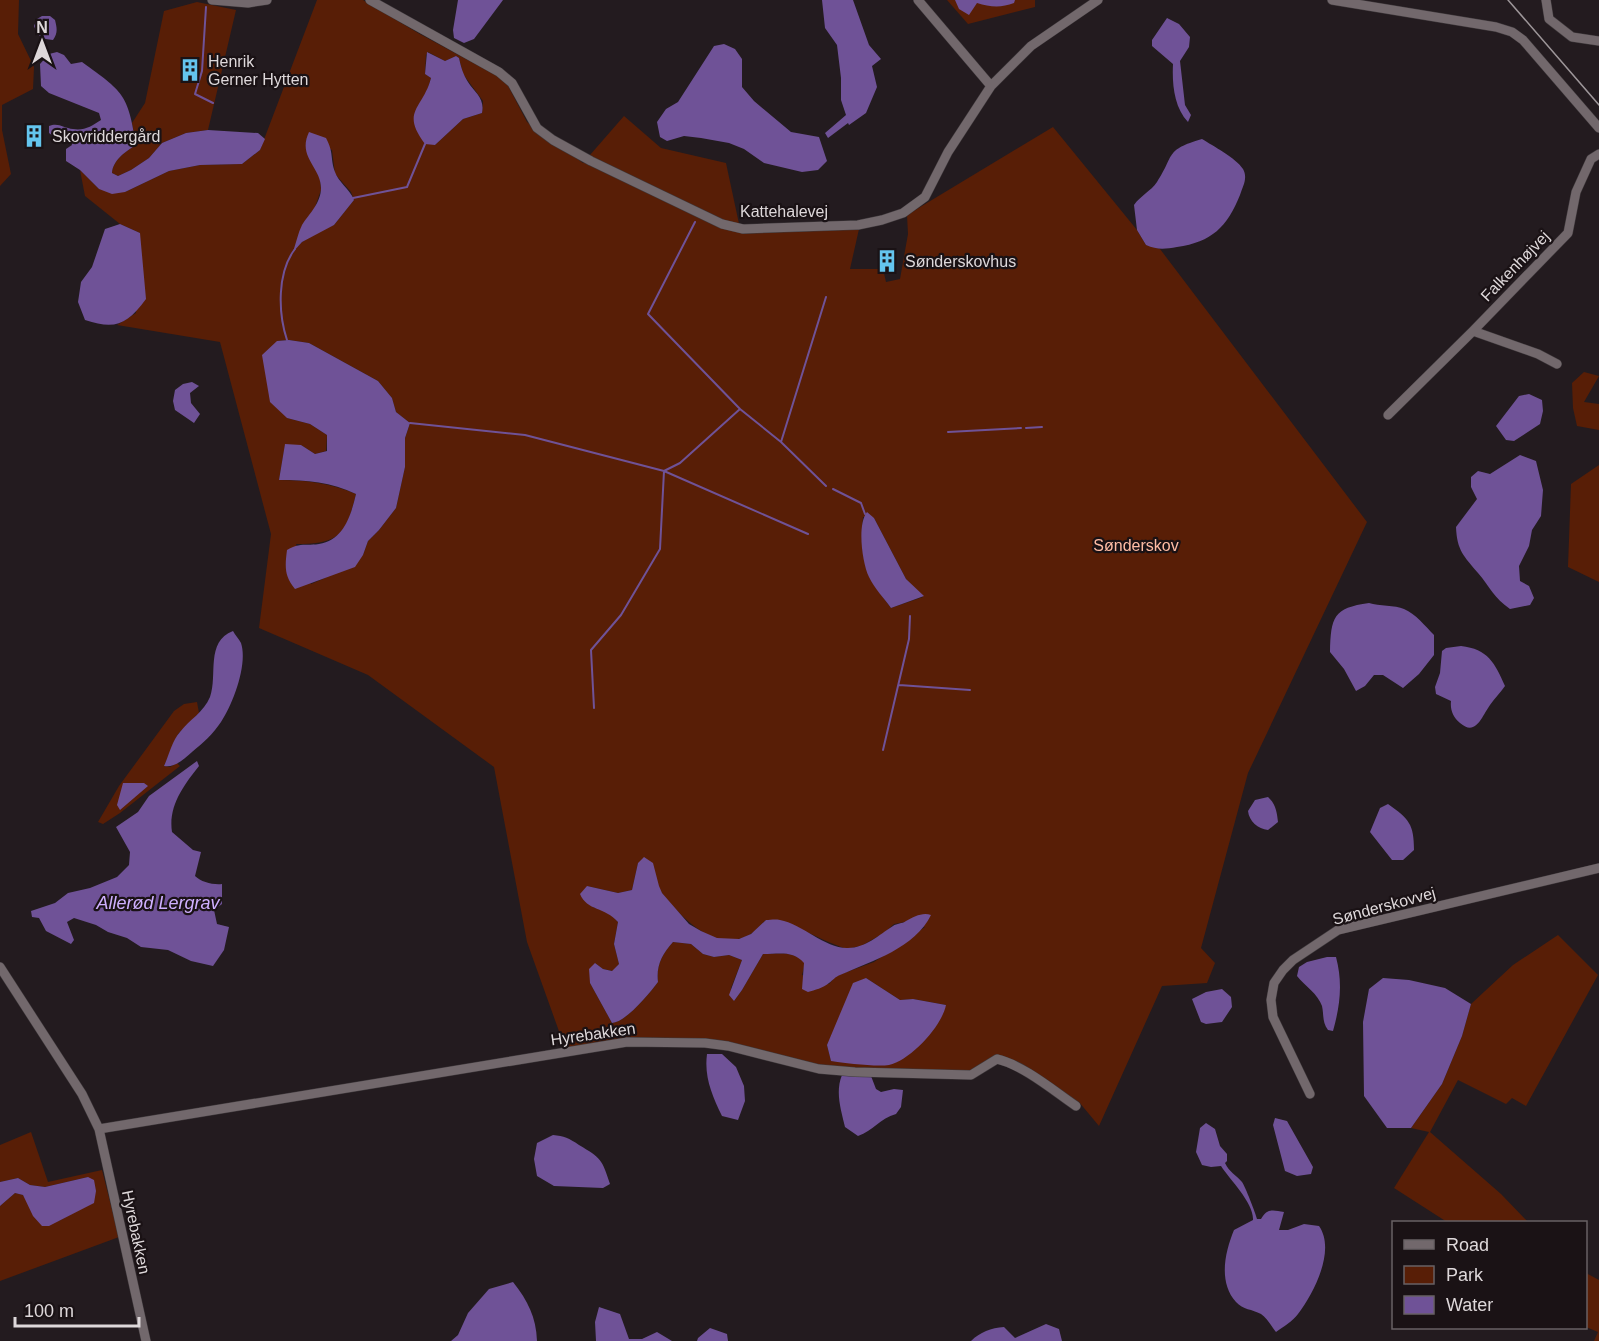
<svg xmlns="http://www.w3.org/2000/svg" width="1599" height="1341" font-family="Helvetica,sans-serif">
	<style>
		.green { fill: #581e06; fill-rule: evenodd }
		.water { fill: #6f5297 }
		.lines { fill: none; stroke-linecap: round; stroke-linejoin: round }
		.stream { stroke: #6f5297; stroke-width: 2 }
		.street-casing { stroke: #3e383b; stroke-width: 10 }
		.street { stroke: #72686c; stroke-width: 9 }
		.tram { stroke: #9d9699; stroke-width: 1.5 }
		.labels { text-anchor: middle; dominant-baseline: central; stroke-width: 4.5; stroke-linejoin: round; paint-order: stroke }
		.poi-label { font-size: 16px; fill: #ded8da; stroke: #1a1215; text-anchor: start }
		.street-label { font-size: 16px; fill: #ded8da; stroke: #1a1215 }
		.park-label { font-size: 16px; fill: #ffbca4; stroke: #1a1215 }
		.water-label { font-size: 18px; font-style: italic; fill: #cfb0ff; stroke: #1a1215 }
	</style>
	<rect width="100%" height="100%" fill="#231b1f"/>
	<!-- green -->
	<path class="green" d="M0 0H19L18 34 34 67 33 89 2 105V130L11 174 0 186Z
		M317 0H363L418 33 505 80 527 122 583 163 624 116 661 148 726 163 741 233 859 229 850 269H883L886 282 900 279 908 234 907 215 1053 127 1137 230 1146 245 1160 249 1367 522 1248 773 1201 948 1215 963 1207 983 1162 986 1099 1126 1079 1102 997 1058 967 1072 844 1068 809 1065 740 1047 627 1039 565 1048 527 942 494 767 368 675 259 628 271 534 220 342 117 325 136 313 140 233 120 224 85 196 80 170 99 189 125 192 169 171 200 165 242 164 260 150ZM428 52 445 61 456 56 459 58 463 74 483 101 482 113 463 119 435 145 427 92 431 78 425 74 426 55ZM306 139 332 150 335 174 351 192 354 200 334 225 317 232 302 242 294 250 302 226 314 210 321 190 320 178ZM289 340 309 343 378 381 392 398 396 412 410 423 405 438V467L396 508 379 530 368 541 363 555 325 578 311 584 296 544C339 544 346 535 356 494 330 483 307 480 279 480L285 445H301L315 454 326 451 327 435 310 424 287 418 277 341ZM863 517 874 518 906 579 923 597 891 608C866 575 859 559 863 517ZM638 863C662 891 703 959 749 935 755 932 760 925 766 920L809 933 826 941 846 949 861 946 884 933 894 924 905 922 925 927 874 962 836 976 829 984 802 975 805 963C793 950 779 954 763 954L742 990 734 1001 731 988 742 960 729 955 714 957 703 954 691 944 673 942C662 954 656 966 658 982 649 994 626 1022 612 1023L590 983 595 963 603 969 613 971 619 964 614 944 618 922 610 913 593 907 587 886 618 893 632 890ZM866 978 900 1000 913 999 946 1005 901 1059 888 1065 831 1061 827 1045Z
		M947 0H1035V7L968 24Z
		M197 2 236 10 208 130 186 133 162 143 149 158 131 170 118 176 112 173C113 160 125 152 136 145L132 123 145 103 164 11Z
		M1584 372 1599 376 1584 402 1599 404V430L1577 426 1573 408 1572 383Z
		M1599 465V582L1568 567 1571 484Z
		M197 702 199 713 178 734 164 766 170 767 177 763 180 766 120 813 103 824 98 822 119 786 174 711 184 704Z
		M1558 935 1598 975 1526 1106 1512 1098 1506 1104 1458 1080 1430 1132 1501 1194 1528 1222H1447L1394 1188 1429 1132 1411 1128 1442 1084 1462 1036 1471 1004 1513 965Z
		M31 1132 48 1182 102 1170 119 1237 0 1281V1206L15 1193 23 1195 30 1206 59 1221 83 1207 88 1177 45 1187 30 1185 18 1178 0 1182V1145Z
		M1586 1273 1599 1280V1341H1594L1598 1332 1586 1327Z"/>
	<!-- water -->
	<path class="water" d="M458 0H503L474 39 464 43 454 38 453 30Z
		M822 0H853L869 45 881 59 872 66 877 87 866 113 849 125 848 123 828 138 825 133 846 115 841 100V78L837 45 825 28Z
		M955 0H1015L1014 3C1001 8 990 7 977 3L969 15 959 9Z
		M42 16H50L55 20C57 28 58 33 53 40 42 39 38 37 34 26L37 19Z
		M1167 18 1179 24 1190 37 1189 47 1180 61 1185 105 1191 115 1188 122C1174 107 1172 84 1173 64L1152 46V40Z
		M724 44 735 49 742 59V87L754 101 791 132 819 137 827 161 818 170 802 172 764 163 744 149 729 143 701 138 684 136 667 141 660 137 657 122 666 109 678 102 714 46Z
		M57 52 64 55 71 64 82 62C123 92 128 93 136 145 125 152 113 160 112 173L118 176 131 170 149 158 162 143 186 133 208 130 258 133 265 139 260 150 242 164 200 165 169 171 125 192 112 194 99 189 80 170 66 161V149L72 145 71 142 58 140 49 133V126C58 122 64 128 73 129 84 131 92 126 101 120L99 113 49 93 41 86 40 64 49 54Z
		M427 52 445 61 456 56 459 58C461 67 463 74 468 82 475 93 485 98 482 113L463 119 435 145 425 144C400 111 423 109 431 78L425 74Z
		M309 132 326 138C334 153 330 158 335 172 338 182 350 189 354 200L334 225 302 242 293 252C296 243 298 233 302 225 309 214 321 203 321 188 321 167 297 157 309 132Z
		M1202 139C1213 146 1236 158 1243 169 1248 178 1243 186 1240 195 1227 227 1212 242 1177 247 1165 249 1157 250 1146 245L1137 230 1134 205C1140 196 1151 191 1157 182 1175 155 1164 150 1202 139Z
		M120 224 140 233 146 299C127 325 115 330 85 320L78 302 81 282 92 267 105 229Z
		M289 340 309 343 378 381 392 398 396 412 410 423 405 438V467L396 508 379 530 368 541 363 555 355 567 295 589C284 576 285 566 287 550 300 542 306 546 319 544 344 540 351 515 356 494 331 482 307 480 279 480L285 444 301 445 315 454 327 451V435L310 424 287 418 270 402 262 355 277 341Z
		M192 382 199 386 190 393 191 403 200 414 194 423 175 410 173 401 175 390 183 384Z
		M1529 394 1542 400 1543 411 1540 424 1514 441 1506 440 1496 426 1519 396Z
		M1520 455 1536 461 1543 490 1541 516 1532 530 1529 546 1519 566 1520 581 1529 586 1534 598 1530 605 1510 609C1494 598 1490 587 1478 573 1464 556 1457 551 1456 527L1477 499 1471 487V477L1478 471 1490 474Z
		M867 512 874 518 906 579 924 596 891 608C884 598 874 588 869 577 862 563 857 524 867 512Z
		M1369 603C1379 606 1395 605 1404 609 1416 614 1425 626 1434 635V655L1419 674 1403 688 1383 675H1374L1365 686 1356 691 1344 669 1330 652C1331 617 1333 608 1369 603Z
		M233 631C235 635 239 639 241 643 248 664 233 704 221 722 213 734 203 743 192 752 184 759 175 768 164 766 169 755 172 741 180 732 189 720 204 712 210 697 218 675 205 642 233 631Z
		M1461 646C1488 649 1495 663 1505 686 1500 693 1495 698 1490 705 1482 716 1476 737 1460 723 1453 717 1450 710 1451 701L1436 694 1435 687 1440 673 1442 651 1446 648Z
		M197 761 199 766C184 785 168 806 172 832L193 850 201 852 195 876C201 882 213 885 222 884V904L214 910 217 924 229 927 224 950 213 966 191 961 168 950 141 947 127 938 108 932 96 925 74 918 67 922 74 940 71 944 46 931 39 918 32 917 31 911 55 903 68 893 90 888 117 877 129 865 130 852 116 827 138 812 149 796Z
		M123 783H144L148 786 120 810 117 805Z
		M1268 797C1276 804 1277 813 1278 822L1268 830C1258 829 1249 821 1248 811L1255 800Z
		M1388 804C1409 819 1414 824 1414 850L1403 860H1392L1370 832 1380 808Z
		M644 857 653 863 659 886 662 893 689 924 701 931 717 938 739 939 751 934 766 920C770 920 775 919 780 920 802 924 826 949 848 948 865 948 879 935 893 926 897 923 902 924 906 921 914 917 922 912 931 915 915 948 872 961 840 975 835 977 833 980 829 983 823 988 815 990 808 992L802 989 804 963C793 950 779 954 763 954L742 990 734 1001 729 995 742 960 729 955 714 957 703 954 691 944 673 942C662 954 656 966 658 982 649 994 626 1022 612 1023L590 983 589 969 595 963 603 969 612 971 619 964 614 944 618 922C605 907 587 911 580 894L587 886 618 893 632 890 638 863Z
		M1327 957H1336C1343 983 1340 1006 1333 1031L1328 1030C1322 1022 1324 1015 1322 1006 1318 994 1305 986 1297 976L1299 967 1307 962Z
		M866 978 900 1000 913 999 946 1005C942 1026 911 1060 889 1065 876 1067 845 1063 831 1061L827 1045 853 983Z
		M1383 978 1409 980 1445 988 1471 1004 1462 1036 1442 1084 1411 1128H1387L1364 1096 1363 1022 1369 989Z
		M1222 989 1231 997 1232 1007 1222 1022 1206 1024 1201 1022 1192 999 1206 992Z
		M707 1054H722L736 1067 744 1086 745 1101 738 1120 722 1116C712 1095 704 1077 707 1054Z
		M842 1075 871 1076 876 1089 881 1092 894 1089 903 1090 901 1107 896 1114C880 1118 873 1131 858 1136L845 1127C841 1110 835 1092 842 1075Z
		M1275 1118 1287 1121 1313 1167 1311 1174 1297 1176 1285 1171 1273 1125Z
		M1206 1123 1215 1129 1220 1146 1227 1154V1161L1225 1163C1229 1172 1236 1175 1242 1182 1245 1186 1256 1214 1257 1219H1261C1267 1208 1273 1210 1284 1212L1279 1230H1288L1304 1224 1319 1226C1336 1250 1314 1293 1298 1314 1293 1321 1283 1327 1276 1332 1272 1327 1267 1318 1261 1314 1252 1309 1243 1310 1236 1302 1218 1282 1225 1252 1234 1230L1253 1220C1254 1203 1230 1180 1221 1166L1211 1167 1202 1165 1196 1152 1200 1128Z
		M553 1135C564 1136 569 1138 579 1145 601 1158 602 1159 610 1184L603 1188 554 1186 537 1176 534 1159 537 1143Z
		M88 1177 94 1180 96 1191 94 1203 49 1226H42L33 1216 23 1195 15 1193 0 1206V1182L18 1178 30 1185 45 1187Z
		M513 1282C528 1301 536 1317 537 1341H451L458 1335 468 1313 489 1289Z
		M599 1307 620 1314 629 1339H642L657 1332 672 1341H596L595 1322Z
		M1046 1324 1059 1329 1062 1341H971C980 1332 991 1328 1004 1327L1015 1338Z
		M710 1328 727 1334 728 1341H697L698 1338Z"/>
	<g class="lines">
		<!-- stream -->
		<path class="stream" d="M206 7 202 71 195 94 213 103
			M353 198 407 187 425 144
			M695 222 648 314 740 409
			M287 340C278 313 277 272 295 249
			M410 423 525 435 664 471 808 534
			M1026 428 1042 427
			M948 432 1021 428
			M781 442 826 297
			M833 489 861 503 865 514
			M899 685 970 690
			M594 708 591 650 621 615 660 549 664 471 680 463 740 409 781 442 826 486
			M883 750 909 639 910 616"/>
		<!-- street casing -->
		<g class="street-casing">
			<path id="street" d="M212 0 248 3 267 0
				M370 0 499 72 512 83 537 128 553 140 591 161 722 224 743 229 858 225 882 220 903 213 925 197 948 152 991 86 1031 46 1098 0
				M918 0 991 86
				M1332 0 1496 27 1512 32 1523 40 1599 128
				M1546 0 1549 19 1572 37 1599 41
				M1473 331 1538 354 1557 364
				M1388 415 1473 331 1568 233 1576 192 1591 159 1599 154
				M0 967 82 1094 99 1129 146 1341
				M1310 1094 1273 1017 1271 1000 1274 983 1283 970 1293 960 1338 930 1599 868
				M99 1129 627 1042 705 1043 728 1046 819 1069 855 1072 971 1075 997 1059C1023 1065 1054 1091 1076 1106"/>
		</g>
		<!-- street -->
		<use href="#street" class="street"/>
		<!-- tram -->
		<path class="tram" d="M1508 0 1599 105"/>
	</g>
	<!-- icons -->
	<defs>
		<g id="building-bare" transform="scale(1.8)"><path d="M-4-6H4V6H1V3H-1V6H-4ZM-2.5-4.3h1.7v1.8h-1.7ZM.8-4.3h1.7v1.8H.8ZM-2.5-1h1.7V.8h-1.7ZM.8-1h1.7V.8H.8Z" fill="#64c5ee" stroke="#1a1215" stroke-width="2.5" paint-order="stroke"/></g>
	</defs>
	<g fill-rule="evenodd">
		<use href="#building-bare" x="190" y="70"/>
		<use href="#building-bare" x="34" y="136"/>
		<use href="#building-bare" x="887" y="261"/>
	</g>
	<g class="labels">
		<!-- poi labels -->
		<g class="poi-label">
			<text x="208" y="61">Henrik<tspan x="208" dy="18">Gerner Hytten</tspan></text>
			<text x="52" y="136">Skovriddergård</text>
			<text x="905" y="261">Sønderskovhus</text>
		</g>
		<!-- street labels -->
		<g class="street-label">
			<text x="784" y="211">Kattehalevej</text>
			<text transform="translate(1515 266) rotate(-46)">Falkenhøjvej</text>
			<text transform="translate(1384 906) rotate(-15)">Sønderskovvej</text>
			<text transform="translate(593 1034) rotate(-8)">Hyrebakken</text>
			<text transform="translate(136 1232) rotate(78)">Hyrebakken</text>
		</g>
		<!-- park labels -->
		<g class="park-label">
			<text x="1136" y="545">Sønderskov</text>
		</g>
		<!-- water labels -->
		<g class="water-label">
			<text x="158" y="903">Allerød Lergrav</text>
		</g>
	</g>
	<!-- legend -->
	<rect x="1392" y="1221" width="195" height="108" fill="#1a1215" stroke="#686164" stroke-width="1.5"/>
	<rect x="1404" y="1240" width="30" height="9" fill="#72686c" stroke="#686164" stroke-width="1.5"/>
	<text x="1446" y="1251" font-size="18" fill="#ded8da">Road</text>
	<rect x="1404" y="1266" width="30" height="18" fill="#581e06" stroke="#686164" stroke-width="1.5"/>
	<text x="1446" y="1281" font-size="18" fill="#ded8da">Park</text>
	<rect x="1404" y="1296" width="30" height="18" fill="#6f5297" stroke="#686164" stroke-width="1.5"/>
	<text x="1446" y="1311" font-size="18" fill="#ded8da">Water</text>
	<!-- north arrow -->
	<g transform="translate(42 42)" stroke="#1a1215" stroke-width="4.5" paint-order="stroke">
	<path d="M0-4.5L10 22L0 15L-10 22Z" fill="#ded8da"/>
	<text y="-9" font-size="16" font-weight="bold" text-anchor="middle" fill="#ded8da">N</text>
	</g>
	<!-- scale -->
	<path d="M15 1317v9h124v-9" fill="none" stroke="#ded8da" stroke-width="3"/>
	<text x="24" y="1317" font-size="18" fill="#ded8da" stroke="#1a1215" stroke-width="4.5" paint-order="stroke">100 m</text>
</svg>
